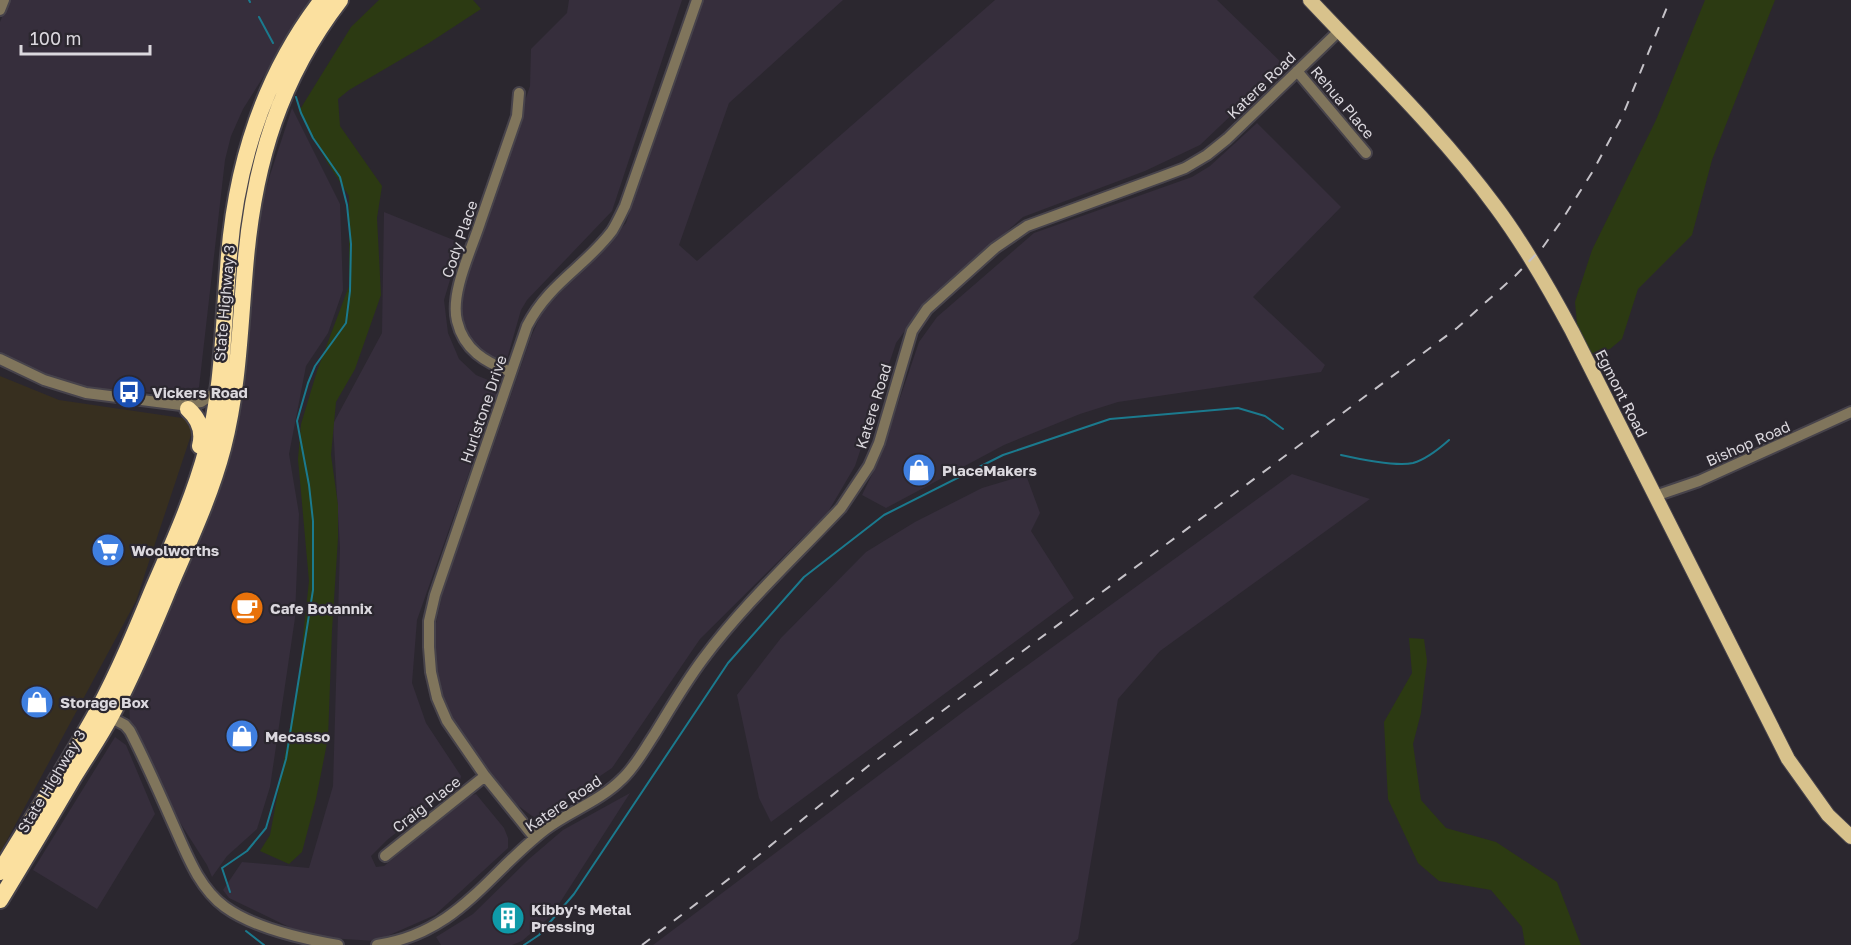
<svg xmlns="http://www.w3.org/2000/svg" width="1851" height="945" font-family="'Golos Text',sans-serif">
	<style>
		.commercial { fill: #372f1f }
		.built { fill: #362e3c }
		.green { fill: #2c3a12 }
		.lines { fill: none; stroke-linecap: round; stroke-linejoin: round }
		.stream { stroke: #1b7a8e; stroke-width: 2 }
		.minor-casing { stroke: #47434b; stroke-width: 14 }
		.major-casing { stroke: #47434b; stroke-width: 16 }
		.highway-casing { stroke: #47434b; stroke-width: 20 }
		.minor { stroke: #80755c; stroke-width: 10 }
		.major { stroke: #d8c28c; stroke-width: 14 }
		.highway { stroke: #fbe09f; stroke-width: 16 }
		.rail { stroke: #c5c2c8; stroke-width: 2; stroke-dasharray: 10 10; stroke-linecap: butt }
		.labels { text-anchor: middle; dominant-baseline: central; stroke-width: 4.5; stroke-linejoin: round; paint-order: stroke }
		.street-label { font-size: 15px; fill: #dbd8de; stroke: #2b272f }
		.poi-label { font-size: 15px; font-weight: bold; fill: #dbd8de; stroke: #2b272f; text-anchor: start }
	</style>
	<rect width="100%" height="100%" fill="#2b272f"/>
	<!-- commercial -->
	<path class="commercial" d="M0 376 59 400 196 420 136 601 0 853Z"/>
	<!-- built -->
	<path class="built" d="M9 0H312L243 109 231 136 225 160 198 396 78 387 46 376 0 353V22Z
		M569 0H682L612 211 527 300 521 310 505 366 487 358 460 327V292L530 86 531 49 567 13Z
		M698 0H843L729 103 679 245 697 261 995 0H1217L1284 65 1200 145 1145 171 1023 217 923 306 896 343 855 466 828 512 700 639 612 768 536 819 500 792 474 762 436 694 435 628 442 595 531 337 542 312 626 223Z
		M292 108 340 204 343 290 328 333 306 366 289 454 299 514 295 618 270 787 257 829 227 856 212 877 207 865 172 810 130 723 129 701 199 535 257 222 270 175Z
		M1257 123 1341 207 1253 297 1325 365 1321 372 1118 402 1080 414 1004 445 886 508 862 495 879 460 919 342 937 317 1034 233 1192 177 1210 166Z
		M384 212 461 243 444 300 448 333 459 359 476 375 500 385 417 620 412 683 426 723 461 776 460 782 387 840 371 856 376 867 384 866 469 796 476 794 504 828 508 838V848L435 915 376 941 328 938 295 930 229 898 223 890 242 862 309 868 333 786 340 548 333 424 382 333Z
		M1292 474 1370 499 1160 651 1118 699 1078 939 1070 945H653L967 709Z
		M1026 475 1040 513 1031 531 1074 598 771 822 759 798 737 695 781 638 866 552 915 522 982 488Z
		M115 737 126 745 155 814 97 909 33 870Z
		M630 793 552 915 522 941 512 945H441L436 937 473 914 529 859 563 830Z"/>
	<!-- green -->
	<path class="green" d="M379 0H473L481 9 429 43 349 90 338 99 340 126 382 186 377 218 381 295 355 369 336 402 331 455 338 505V538L332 630 328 738 316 799 302 852 289 864 260 851 270 835 298 684 309 581 298 459 301 424 317 371 349 286V196L327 162 299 111 351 27Z
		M1705 0H1775L1712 160 1692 235 1638 289 1622 339 1610 349 1580 356 1575 302 1592 250 1656 120Z
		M1409 638 1424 639 1427 661 1421 713 1413 744 1421 800 1446 828 1496 842 1557 882 1581 945H1525L1522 927 1491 890 1439 881 1418 863 1388 799 1384 722 1412 673Z"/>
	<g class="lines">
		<!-- stream -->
		<path class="stream" d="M249 0 250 2
			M259 17 273 43
			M1341 455C1359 459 1395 467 1413 463 1427 459 1439 449 1449 440
			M230 892 222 868 247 851 266 828 286 759 313 590V521L309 485 297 421 308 383 315 366 346 323 350 291 351 244 347 205 340 177 313 138 301 113 296 97
			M246 931 264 945
			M524 945 539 935 574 894 728 663 804 577 884 515 1003 455 1110 419 1238 408 1265 416 1283 429"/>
		<!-- minor casing -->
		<g class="minor-casing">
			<path id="minor" d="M0 10 4 0
				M1297 71 1366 153
				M0 359 44 380 86 393 181 405 201 402 218 391
				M511 372C485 362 464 350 457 321 450 292 472 249 481 220 493 185 505 150 517 116L519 93
				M1655 496 1699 481 1851 412
				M106 715 125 725 130 731C146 762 160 794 174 826 187 855 199 888 225 907 254 928 303 939 338 945
				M535 838 485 776 447 721 437 698 431 672 429 647V621L435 595 527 326C549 283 585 267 612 231 617 223 621 214 625 206L697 0
				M385 856 485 776
				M377 945C458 933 487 874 546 829 570 811 600 801 622 779 635 767 644 750 654 735 670 709 685 683 703 659 744 604 794 558 841 508L869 466 879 443 912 331 927 309 995 248 1027 226 1161 177 1185 168 1207 155 1227 139 1339 31"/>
		</g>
		<!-- major casing -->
		<g class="major-casing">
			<path id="major" d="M1310 0C1373 67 1441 132 1496 207 1525 246 1549 288 1572 331L1788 759 1828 815 1851 837"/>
		</g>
		<!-- highway casing -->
		<g class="highway-casing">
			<path id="highway" d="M188 409C199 419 204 431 200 446
				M0 872C32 818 68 765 98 710 119 671 136 630 153 589 173 543 194 497 207 448 223 390 223 328 228 269 234 172 262 78 322 0
				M0 900C25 859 49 819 73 778 87 755 102 734 114 710 136 669 154 624 172 581 191 537 211 494 223 448 239 386 240 322 246 258 255 161 280 78 340 0"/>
		</g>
		<!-- minor -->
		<use href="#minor" class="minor"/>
		<!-- major -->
		<use href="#major" class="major"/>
		<!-- highway -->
		<use href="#highway" class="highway"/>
		<!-- rail -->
		<path class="rail" d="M642 945 738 872 867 767 1457 328 1515 276 1543 247 1560 223 1593 171 1622 117 1670 0"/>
	</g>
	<!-- icons -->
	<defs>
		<g id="bus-disc" transform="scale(1.725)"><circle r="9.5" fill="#1a4fb4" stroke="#2b272f"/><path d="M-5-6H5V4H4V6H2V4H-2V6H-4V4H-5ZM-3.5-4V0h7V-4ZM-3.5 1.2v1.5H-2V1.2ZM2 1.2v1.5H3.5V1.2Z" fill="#fff"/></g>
		<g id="shop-disc" transform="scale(1.725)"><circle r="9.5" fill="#3f7fe0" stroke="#2b272f"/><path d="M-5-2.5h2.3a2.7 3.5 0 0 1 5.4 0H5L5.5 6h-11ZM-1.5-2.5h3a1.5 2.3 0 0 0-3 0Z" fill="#fff"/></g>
		<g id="supermarket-disc" transform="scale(1.725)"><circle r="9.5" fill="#3f7fe0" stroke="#2b272f"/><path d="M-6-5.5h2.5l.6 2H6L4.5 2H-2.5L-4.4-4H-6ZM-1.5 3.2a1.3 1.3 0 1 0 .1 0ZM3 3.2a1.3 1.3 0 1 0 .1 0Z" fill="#fff"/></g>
		<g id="cafe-disc" transform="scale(1.725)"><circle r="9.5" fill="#e8710a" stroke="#2b272f"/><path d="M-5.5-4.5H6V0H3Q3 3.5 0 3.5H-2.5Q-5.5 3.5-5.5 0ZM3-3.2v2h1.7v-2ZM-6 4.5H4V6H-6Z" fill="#fff"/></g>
		<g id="building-disc" transform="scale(1.725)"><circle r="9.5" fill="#0f9aa8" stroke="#2b272f"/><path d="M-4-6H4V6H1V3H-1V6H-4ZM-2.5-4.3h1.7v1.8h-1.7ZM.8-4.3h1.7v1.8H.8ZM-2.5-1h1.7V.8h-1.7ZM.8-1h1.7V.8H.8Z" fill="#fff"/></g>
	</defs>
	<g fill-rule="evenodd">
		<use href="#bus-disc" x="129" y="392"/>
		<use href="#shop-disc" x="919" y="470"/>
		<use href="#supermarket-disc" x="108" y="550"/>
		<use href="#cafe-disc" x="247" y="608"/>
		<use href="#shop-disc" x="37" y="702"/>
		<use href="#shop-disc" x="242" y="736"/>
		<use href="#building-disc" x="508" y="918"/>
	</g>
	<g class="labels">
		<!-- street labels -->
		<g class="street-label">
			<text transform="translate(1261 85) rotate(-44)">Katere Road</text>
			<text transform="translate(1343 102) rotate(50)">Rehua Place</text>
			<text transform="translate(459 239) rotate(-71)">Cody Place</text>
			<text transform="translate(224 303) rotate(-85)">State Highway 3</text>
			<text transform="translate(1622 393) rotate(63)">Egmont Road</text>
			<text transform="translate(873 406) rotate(-73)">Katere Road</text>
			<text transform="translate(483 409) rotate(-71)">Hurlstone Drive</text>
			<text transform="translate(1748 443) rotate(-24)">Bishop Road</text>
			<text transform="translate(51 781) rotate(-59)">State Highway 3</text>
			<text transform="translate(563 803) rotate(-34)">Katere Road</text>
			<text transform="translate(426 804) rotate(-38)">Craig Place</text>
		</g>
		<!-- poi labels -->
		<g class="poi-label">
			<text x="152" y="392">Vickers Road</text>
			<text x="942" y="470">PlaceMakers</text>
			<text x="131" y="550">Woolworths</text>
			<text x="270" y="608">Cafe Botannix</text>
			<text x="60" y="702">Storage Box</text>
			<text x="265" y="736">Mecasso</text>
			<text x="531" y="909">Kibby's Metal<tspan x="531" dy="17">Pressing</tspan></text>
		</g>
	</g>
	<!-- scale -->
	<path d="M21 45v9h129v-9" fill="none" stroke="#dbd8de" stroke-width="3"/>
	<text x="30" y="45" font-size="18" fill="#dbd8de" stroke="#2b272f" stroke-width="4.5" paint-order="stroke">100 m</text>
</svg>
